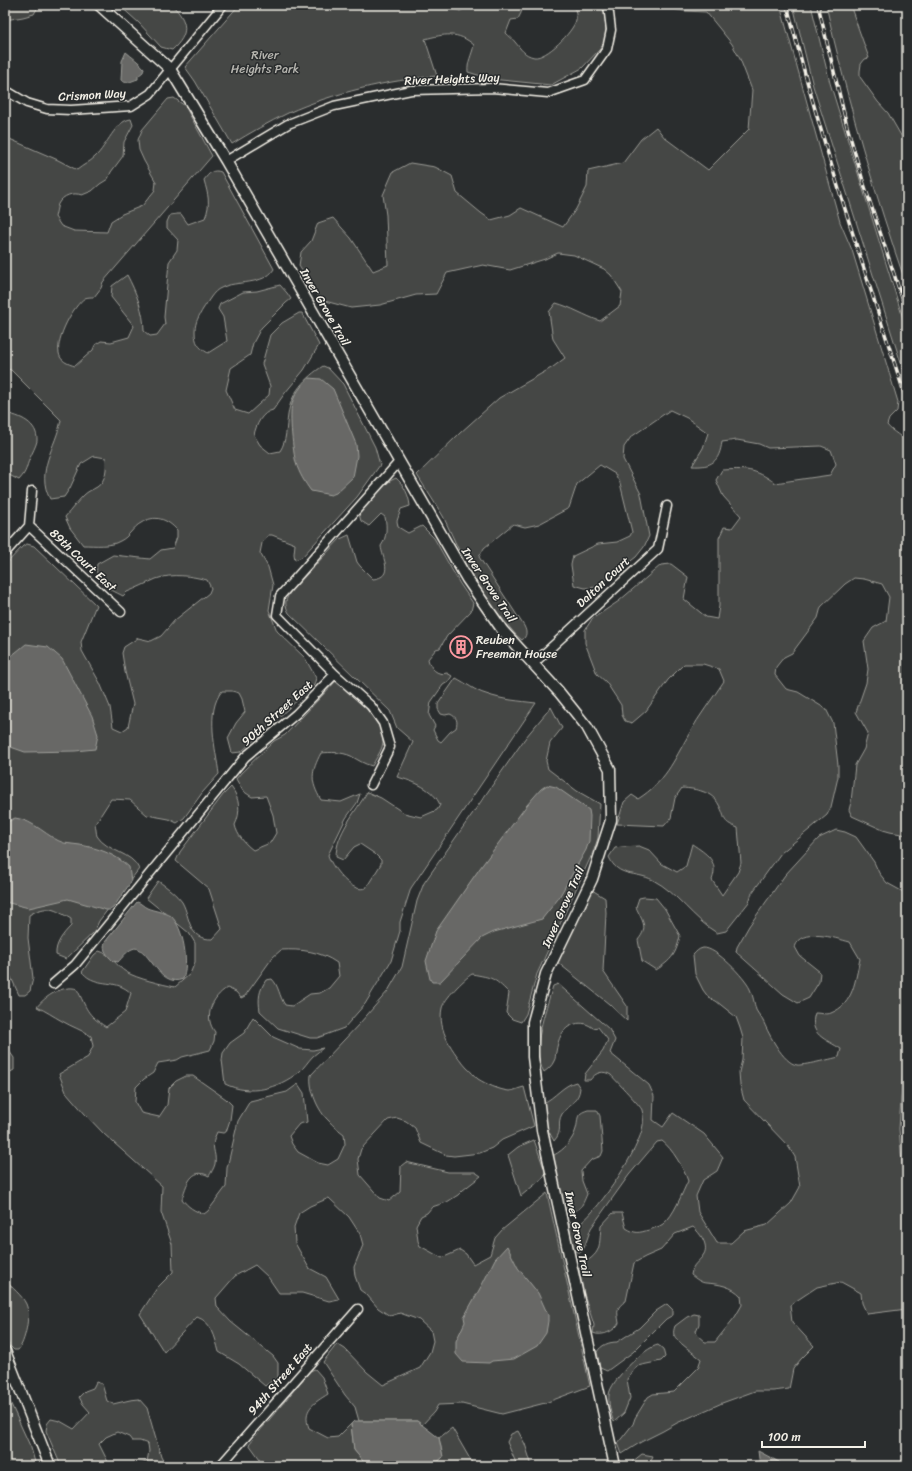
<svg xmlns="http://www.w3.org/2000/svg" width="912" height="1471" font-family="Sriracha,sans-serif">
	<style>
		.green { fill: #444645; stroke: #9c9c96 }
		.water { fill: #676866; stroke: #9f9f9a }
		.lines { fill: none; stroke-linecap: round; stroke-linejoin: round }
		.minor-casing { stroke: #f4f1e8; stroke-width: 11 }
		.tertiary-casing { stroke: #f4f1e8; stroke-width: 13 }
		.minor { stroke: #2a2d2e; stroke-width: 8 }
		.tertiary { stroke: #2a2d2e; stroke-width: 10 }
		.rail-casing { stroke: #f4f1e8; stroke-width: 3.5 }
		.rail { stroke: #2a2d2e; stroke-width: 2; stroke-dasharray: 6; stroke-linecap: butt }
		.labels { text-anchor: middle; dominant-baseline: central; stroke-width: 3; stroke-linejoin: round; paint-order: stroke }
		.park-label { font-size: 12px; fill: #b6b5af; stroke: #2a2d2e }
		.street-label { font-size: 12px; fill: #f4f1e8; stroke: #2a2d2e }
		.poi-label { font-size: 12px; fill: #f4f1e8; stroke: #2a2d2e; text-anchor: start }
	</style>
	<rect width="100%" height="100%" fill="#2a2d2e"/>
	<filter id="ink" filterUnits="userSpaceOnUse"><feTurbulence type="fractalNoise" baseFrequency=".025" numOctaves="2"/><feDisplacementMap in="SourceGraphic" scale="8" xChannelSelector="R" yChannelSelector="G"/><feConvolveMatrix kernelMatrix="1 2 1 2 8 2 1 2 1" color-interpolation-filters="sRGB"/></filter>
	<g filter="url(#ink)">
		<!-- green -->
		<path class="green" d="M5 5H39L34 14 23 17 5 20Z
			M119 5H172C188 21 190 34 172 50L161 47 139 23Z
			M239 5H447L449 7 460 11 472 5H523L521 13 518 19 511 20 506 33C509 36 513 39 515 42 521 49 524 55 534 57 546 59 573 32 576 20 577 15 575 10 574 5H601L605 10 606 31 605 40 600 49 582 68 551 85 491 79 468 72C467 62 472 55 474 45 458 31 444 34 425 39L437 76C389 80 332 93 288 113 269 122 250 133 232 144L195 81 185 67Z
			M648 5H780L840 222 852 250 898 402 897 411 889 419 887 425C893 433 902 435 907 444V835L890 832 883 830 852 816 849 810 851 802 855 765 864 749 868 733 856 712 866 683 868 669 864 641 873 628 886 621 889 597 882 584 864 579 854 578 845 584 821 607 818 618 792 653 784 657 776 667 775 675 786 689 798 692 826 709 833 723 838 765V777L831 807 827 815 781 853 752 893 749 902 726 931 717 933C693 919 678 893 653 880 635 871 618 878 609 857L615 848 622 847 639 846 649 850 662 864 677 872 686 866 692 844C707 854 719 861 712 880L722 895 738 872 741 863 738 828C720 821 727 819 719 805 712 791 696 789 682 788L675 798 671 818 664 826 617 824 624 802 632 795 638 799C666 781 673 762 689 734 699 716 713 698 724 681L719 669 703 664H684L668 680 646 711 632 723 625 721 622 715 621 705 606 682 597 674 585 643V630L592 619 619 601 661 565 671 564 688 577 684 599 706 617 717 619 719 606V538L724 527 732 528 741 516 723 496 716 480 722 470C744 469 755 468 775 483L830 475 836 464 831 450 821 446 768 448 759 444 737 440 722 442C719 462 712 467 692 466L703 448 708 433 687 418 670 410 631 437 624 447 623 459 641 494 649 536 644 547 636 557 597 587 585 588 574 585 571 565 573 556 598 544 617 542 630 536 632 532 620 483 615 474 600 465 577 484 569 508 539 524 525 527 513 524 484 548 479 557 524 626C527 632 527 636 522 640L516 635 476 587 443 516 417 475 460 433 499 398 553 367 565 358 553 339 549 312 556 303C571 307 585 316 600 321L620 306 622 292 611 275 604 269 574 255 558 253 545 259 510 270 483 265 447 273 436 294 416 295 380 305 351 308 321 300 299 266 301 252 311 241 318 223 333 218 351 238 373 271 388 265 386 215 383 195 393 172 410 163 435 167 452 176 457 193 481 213 491 220 510 215 521 208 563 227 576 209 587 187 588 171 623 163 641 139 656 127 665 138 708 170 749 129 752 90 740 59 732 44 706 12 684 11Z
			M793 5H811L830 83 907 331V382L813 86Z
			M826 5H850L869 58 865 59 861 64 860 71V77L878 102 888 113 907 146V287C875 194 847 101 826 5Z
			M174 98 185 106 212 156 103 282 101 288 94 297C90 297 88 297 85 298 73 306 56 338 59 353 60 361 68 364 75 366L93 350 95 345 101 341 111 342 129 337 134 326 111 297 112 286 127 275C136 292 144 312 144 331L150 336 157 335 165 324 164 317 169 262 177 250 178 240 167 228V222L170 215 177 214H181L188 224 205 218C211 203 208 195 204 180 209 173 213 169 221 172L274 269C264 286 236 280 221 288 213 291 208 302 203 309 199 316 195 322 195 331 195 343 198 347 208 353L227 341 223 317 218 309 220 304 243 292 257 291 280 285 287 293 291 299 286 303 261 328 253 343 250 355 231 368 226 390 235 410 248 414 269 395 270 386 262 364 270 335 282 323 299 313H302L319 345 304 370 285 393 273 410C262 412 256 425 254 435L260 445 270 453 280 451C287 440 286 428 288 415 291 392 305 378 323 366L328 368 343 384 375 447 380 465 357 497 302 557 295 560 294 554 295 544 272 535H268L262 543 260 553 268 567 273 585 269 610 277 631 305 658 316 678 314 685 241 752 232 753 228 738 236 723 245 712 242 699 239 693 232 691H222C205 711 216 750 219 774L202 793 184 818 177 823 169 819 147 815 130 800 111 799 95 824C96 827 96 833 97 836 107 852 132 852 139 869L99 921 94 932 66 959 56 955C55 944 63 934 71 926V919C54 909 48 904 29 915L28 938 33 978 30 991 25 995H19L5 964V626L6 620 5 618V565L23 546 27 544 34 546 96 605 81 642 82 651 100 683 110 707 113 727 122 731 128 727 133 704 125 672 122 653 124 647 138 638 151 641 161 636 175 620 209 593 211 588 207 580C192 576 172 573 156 579 147 583 137 588 127 592L123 596C108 588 94 584 97 564L113 555 150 559 161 550 173 548 177 537V530C167 519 155 514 141 523 133 527 129 537 120 541 110 547 95 545 83 545L70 528 65 517C71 510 77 502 84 495 88 491 92 490 97 487 106 481 107 468 106 458L94 456 81 464 70 488 64 497 50 499C35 471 56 447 61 420L11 370 5 368V137L58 160 77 170C83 165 90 162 95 157 107 146 115 121 131 119L133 125 124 142 123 156 111 172 108 179 100 184 92 191 82 195C73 192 63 195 58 204 57 207 56 213 55 217L61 226 74 231 107 232 111 221 122 214 142 206 155 190 156 182 144 161 139 150 138 140 142 130 168 99Z
			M5 413C20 416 38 423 37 441 36 446 32 453 30 458 25 469 28 470 19 480L5 473Z
			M396 478C404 485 409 495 410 506L401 509 397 521 398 527 408 533 422 526 434 538 460 584 473 603 471 611 447 636 440 648 436 649 428 659C430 668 437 676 447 673L452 676 448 682 443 685 431 702 429 715 435 726 433 730 438 740 441 742 450 732 456 728C458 721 457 717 450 714L445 715 441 714 438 709V704L456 678C466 683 475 691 486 694 502 700 520 701 536 703L411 888 400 922V931L391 961 365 1004 344 1028 317 1038H310L278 1028 260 1011C258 998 259 991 266 980L272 979C279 986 279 996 285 1005L292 1006 310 994 320 993 329 988 339 976 337 963C320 951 301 949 281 950L273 957 245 996 241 998 236 992 227 988C212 997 203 1017 215 1032L214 1041 210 1050 182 1057 177 1060 158 1063 153 1073 144 1079 136 1087 135 1102 141 1113 159 1117 167 1105 169 1088 176 1081 186 1076H193L226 1099 232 1105 230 1120 226 1132 223 1133 217 1132C209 1148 217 1151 215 1164 214 1168 211 1173 209 1176 191 1166 186 1186 182 1199 188 1207 194 1211 204 1214L208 1211 226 1187 227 1168 238 1121 250 1101 287 1092 298 1084 304 1093 307 1122 299 1124 289 1136 292 1144 298 1152 318 1163 328 1165 338 1159 345 1144 344 1134C339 1130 333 1126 329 1121 318 1111 309 1090 311 1075L360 1023 388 991 402 967 417 901 424 883 526 737 551 707 562 728 550 743 546 761 548 769 577 791 600 804 598 838 594 850 537 974 526 1014 521 1022 512 1019 506 1013 509 993C493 977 493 978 472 974 464 979 444 999 442 1008 437 1030 453 1052 467 1068 471 1071 474 1076 478 1079 486 1084 499 1090 509 1091 514 1091 519 1088 524 1087L534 1126 502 1140 492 1148 480 1153 454 1156 446 1155 421 1143 415 1128 406 1121 397 1118 388 1120 361 1149 358 1159 360 1175 380 1198 389 1201 400 1192 401 1166 406 1162 448 1172H475L481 1176 463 1190 458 1195 447 1202 432 1207 427 1213 421 1216 416 1225 418 1241 420 1246 442 1258 460 1250 466 1254 473 1264 490 1255 495 1238 502 1230 547 1193 590 1386 545 1403 502 1414 462 1404 438 1405 434 1412 422 1425 417 1421H359L355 1407 345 1395 323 1362 337 1344 345 1349 367 1372 383 1385 420 1368 430 1352 433 1341 431 1331 419 1320 400 1313 390 1316 378 1308 367 1295 360 1290 355 1276 354 1267 363 1245 360 1234 349 1217 329 1198 310 1206 299 1213 294 1227 295 1243 309 1268 326 1277 339 1299 329 1301 302 1293H279L268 1277 255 1265 235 1276 216 1298 217 1307 231 1322 273 1356 278 1363V1377L265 1386 239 1364 219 1352C215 1337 212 1322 197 1317L164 1352 140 1314 157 1288 173 1272 172 1244 161 1212 162 1186 104 1134 85 1114 66 1092 59 1074 88 1057 93 1046 91 1036C82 1030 72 1027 62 1021 53 1016 46 1011 37 1007 44 997 64 984 77 989 87 1009 86 1014 106 1027L125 1012 131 993C117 980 103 986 89 978 87 977 84 974 82 972L94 955 99 951C111 954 116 966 126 972 138 979 161 984 175 987L190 974 195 962V943L189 933 146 898 158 881C167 887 176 894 182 902 191 918 187 940 213 939L222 929 209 889 176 861 180 852 223 795 231 787C240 798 241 813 235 825 237 835 245 844 253 850L270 843 276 833 273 815 266 796 252 797 243 791 236 779 241 773 274 741 285 735 336 681C351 693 390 725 382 747 380 753 375 760 372 766 364 764 358 760 351 756 342 752 331 752 321 753 311 772 310 781 321 800L341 802 360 794 357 803 346 818 328 855C331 866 346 885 357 888 359 889 363 889 366 888L381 864V860L375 854 360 844 354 847 343 860 336 857C336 833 356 812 367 792L381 798 404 813 421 817 437 810 440 805C434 789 413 781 397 777L413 742 397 728 390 711 289 613C284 604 285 600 291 591L340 539 349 535 357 562 360 566 373 579C395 577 382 558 381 546 387 538 387 526 385 517L381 514 369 526 361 521 359 514C364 502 383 483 396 478Z
			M836 830 845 832 856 837 874 862 879 873 887 883 907 894V1049L902 1084 899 1129 907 1219V1309L867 1314 862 1303 861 1293 841 1282 817 1287 790 1305 792 1322 814 1346 801 1359 793 1369 789 1389 773 1391H755L722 1403 677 1423 663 1431 641 1442 622 1454 618 1443 633 1424 635 1418 648 1397 653 1394 674 1392 698 1368 701 1359C695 1354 676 1341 674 1335 673 1332 674 1329 675 1326L687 1317 694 1314 699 1315V1324L696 1331 697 1335 705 1342H715L735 1317 742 1305 741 1296C732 1286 719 1284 706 1283 701 1283 695 1278 691 1275 693 1262 698 1264 704 1254 709 1245 700 1233 693 1227L675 1234 661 1250 645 1257 634 1263 626 1301C616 1307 617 1311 619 1323 615 1331 602 1337 593 1333L594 1325 584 1294 579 1269 580 1266C601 1252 599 1251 601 1226L613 1213H622L626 1228C636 1234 638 1233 649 1230 654 1228 659 1227 663 1224 674 1216 682 1193 688 1181 684 1169 672 1148 662 1141L657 1142 629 1175 591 1228 584 1248 581 1252H577L572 1249 569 1225 571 1222 581 1223C600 1208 640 1149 643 1125 644 1120 643 1115 642 1110 641 1106 616 1081 611 1075 603 1070 596 1072 590 1080H584L585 1074 603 1051 608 1040 598 1027 593 1028C588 1024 582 1022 575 1024 562 1027 558 1040 556 1052 555 1055 556 1058 554 1061 552 1066 548 1069 544 1072 530 1049 546 1010 553 986L558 984 609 1029 615 1040 610 1053 649 1085 654 1096 653 1120 663 1127 673 1113 704 1134 723 1157 717 1171 703 1180 696 1196 698 1212 717 1243H731L744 1231 767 1225 791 1203 800 1187 795 1157 788 1146 744 1100 740 1085 739 1072 742 1060 743 1038 740 1028 736 1017 716 1001 709 998 703 990 695 974 693 955C696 952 698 949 703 948 716 947 745 978 750 989 753 995 754 1003 756 1010 758 1014 762 1018 764 1023 769 1034 783 1063 797 1065 802 1066 831 1059 839 1057L841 1049C826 1039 808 1035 815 1013 820 1013 827 1015 831 1013 854 1004 855 980 860 959L850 942C834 938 802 927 795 947L800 956 820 972 819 982 809 998 798 1003 783 994 736 952 737 947 749 926 785 875 819 838Z
			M592 890 605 898 606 913 603 971 627 1006V1021L609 1004 557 962Z
			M644 897 656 898 665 909 680 936C676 954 672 960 656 970L642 961 638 940C649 927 642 921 636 907L639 898Z
			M253 1017 273 1037 300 1049 313 1050 323 1048C320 1051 316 1053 313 1056 308 1061 304 1068 299 1072 277 1089 250 1096 225 1084L222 1060 223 1053 230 1043 244 1033Z
			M5 1045 14 1058V1070L5 1075Z
			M576 1082 580 1088C579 1101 569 1104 562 1114 556 1124 564 1130 554 1141L547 1128 543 1103C555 1098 563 1085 576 1082Z
			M588 1110H597L600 1116 603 1151 601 1156 591 1160 581 1171 582 1181 587 1194C582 1206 579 1215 564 1209L553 1160 554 1155C564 1150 573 1140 576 1129 579 1118 575 1114 588 1110Z
			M534 1140 545 1171 544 1177 521 1196 508 1155 518 1147Z
			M5 1280C11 1287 22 1295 26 1304 31 1314 25 1343 18 1350H14L10 1346 5 1338Z
			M667 1304 673 1310V1315L666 1319 633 1352 607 1371 600 1368 597 1352C601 1345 609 1342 617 1342L639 1328 656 1311Z
			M658 1345 663 1349 665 1357 661 1361 637 1366 627 1379 630 1398 624 1413 614 1422C611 1416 608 1401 609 1395 610 1381 645 1347 658 1345Z
			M315 1369 322 1377 328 1394C314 1403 302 1409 309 1428L328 1438 338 1437 351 1424 354 1450 367 1466H265L249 1444 310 1371Z
			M96 1382 102 1384 107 1401 113 1404 130 1400 139 1399 147 1408 161 1457 166 1466H130C135 1464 141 1464 147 1462L149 1451 148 1444 140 1441H132L129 1437 117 1432 106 1437 99 1444 110 1466H61L46 1431 47 1424 51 1419 60 1421 74 1429 90 1412 83 1404 79 1397 85 1391 93 1388Z
			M5 1391 31 1448 36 1466H5Z
			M452 1428 474 1466H433L443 1457 439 1438Z
			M518 1431 525 1444 532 1466H516V1463L507 1442 511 1434Z
			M642 1454 653 1456 648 1466H627Z"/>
		<!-- water -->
		<path class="water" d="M126 52C132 57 139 62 144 68L143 72 138 76V79C131 81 126 85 121 80L122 61Z
			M308 378 321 379 333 389 356 444 357 456 353 477 336 493 331 495 311 491C305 483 299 473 296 463 293 452 289 416 292 404 294 394 302 386 308 378Z
			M26 644 48 647 62 659 92 716 98 735 95 749 75 751 25 752 5 745V661Z
			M547 785 556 787 589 810 590 816 589 841 586 850 558 899 542 919 494 932 482 938 440 982H432L430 979 426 961 436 931 480 868 527 805 541 789Z
			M15 818C34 820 48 838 64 843 69 844 75 844 80 845 98 848 115 854 129 867L131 882 113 908 110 910H106L68 899 29 908 5 902V823Z
			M137 902C141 903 143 906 147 908 154 911 165 912 171 916 184 928 189 964 183 979 158 990 147 941 132 949 127 951 122 958 118 962L113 961C107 955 102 950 105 942Z
			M507 1246 518 1268 538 1293 548 1315V1321L546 1333 537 1346 514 1359 492 1361 489 1363 463 1362 456 1354V1341L465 1322 464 1317 483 1283 495 1259Z
			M354 1421H417L439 1438 443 1457 433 1466H367L354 1450 351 1424Z
			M758 1451 779 1462 784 1466H760Z"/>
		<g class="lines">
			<!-- minor casing -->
			<g class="minor-casing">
				<path id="minor" d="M5 90 27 103 47 109 71 110 131 106 150 94 223 5
					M226 161 288 124 334 106 411 90 492 88 548 93 585 80 607 49 611 30 608 5
					M29 526 121 612
					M5 553 29 526 32 491
					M533 664 658 549 667 506
					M371 785 390 747 383 723 371 706 335 674 277 615 280 596 399 462
					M53 984 75 965 245 757 296 714 335 674
					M220 1466 358 1309"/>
			</g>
			<!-- tertiary casing -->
			<g class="tertiary-casing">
				<path id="tertiary" d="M99 5 170 69 226 161 467 579 503 631 559 692 587 727 610 769 611 820 592 879 546 974 533 1022V1057L542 1130 615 1466
					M5 1351 50 1466"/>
			</g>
			<!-- minor -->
			<use href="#minor" class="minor"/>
			<!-- tertiary -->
			<use href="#tertiary" class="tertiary"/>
			<!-- rail casing -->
			<g class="rail-casing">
				<path id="rail" d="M787 5C820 139 865 271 907 402
					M818 5 847 126 863 181 907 313"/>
			</g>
			<!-- rail -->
			<use href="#rail" class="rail"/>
		</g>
	</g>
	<!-- icons -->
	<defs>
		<g id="building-ring" transform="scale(1.15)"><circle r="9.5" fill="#2a2d2e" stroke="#ff9aa2" stroke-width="1.5"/><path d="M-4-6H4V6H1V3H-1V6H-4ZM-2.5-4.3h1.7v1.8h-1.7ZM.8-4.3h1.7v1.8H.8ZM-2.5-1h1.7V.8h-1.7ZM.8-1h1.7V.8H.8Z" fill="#ff9aa2"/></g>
	</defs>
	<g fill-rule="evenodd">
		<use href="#building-ring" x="461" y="647"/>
	</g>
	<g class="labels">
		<!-- park labels -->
		<g class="park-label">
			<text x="265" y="55">River<tspan x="265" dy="14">Heights Park</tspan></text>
		</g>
		<!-- street labels -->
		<g class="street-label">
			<text transform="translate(452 79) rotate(-2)">River Heights Way</text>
			<text transform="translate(92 95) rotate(-3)">Crismon Way</text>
			<text transform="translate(325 307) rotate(60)">Inver Grove Trail</text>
			<text transform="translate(83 560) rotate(43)">89th Court East</text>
			<text transform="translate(603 582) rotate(-43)">Dalton Court</text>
			<text transform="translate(489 585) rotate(56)">Inver Grove Trail</text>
			<text transform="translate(277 713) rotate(-42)">90th Street East</text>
			<text transform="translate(563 907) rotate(-66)">Inver Grove Trail</text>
			<text transform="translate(578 1234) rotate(78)">Inver Grove Trail</text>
			<text transform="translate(280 1379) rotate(-49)">94th Street East</text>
		</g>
		<!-- poi labels -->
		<g class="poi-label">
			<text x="476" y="640">Reuben<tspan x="476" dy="14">Freeman House</tspan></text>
		</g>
	</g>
	<!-- margin -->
	<rect width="912" height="1471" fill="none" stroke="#2a2d2e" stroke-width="20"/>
	<rect x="10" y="10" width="892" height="1451" fill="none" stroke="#f4f1e8" stroke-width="1.5" filter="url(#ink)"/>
	<!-- scale -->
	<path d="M762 1441v6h103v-6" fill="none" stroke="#f4f1e8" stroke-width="2"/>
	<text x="768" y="1441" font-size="12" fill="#f4f1e8" stroke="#2a2d2e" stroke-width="3" paint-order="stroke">100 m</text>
</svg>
